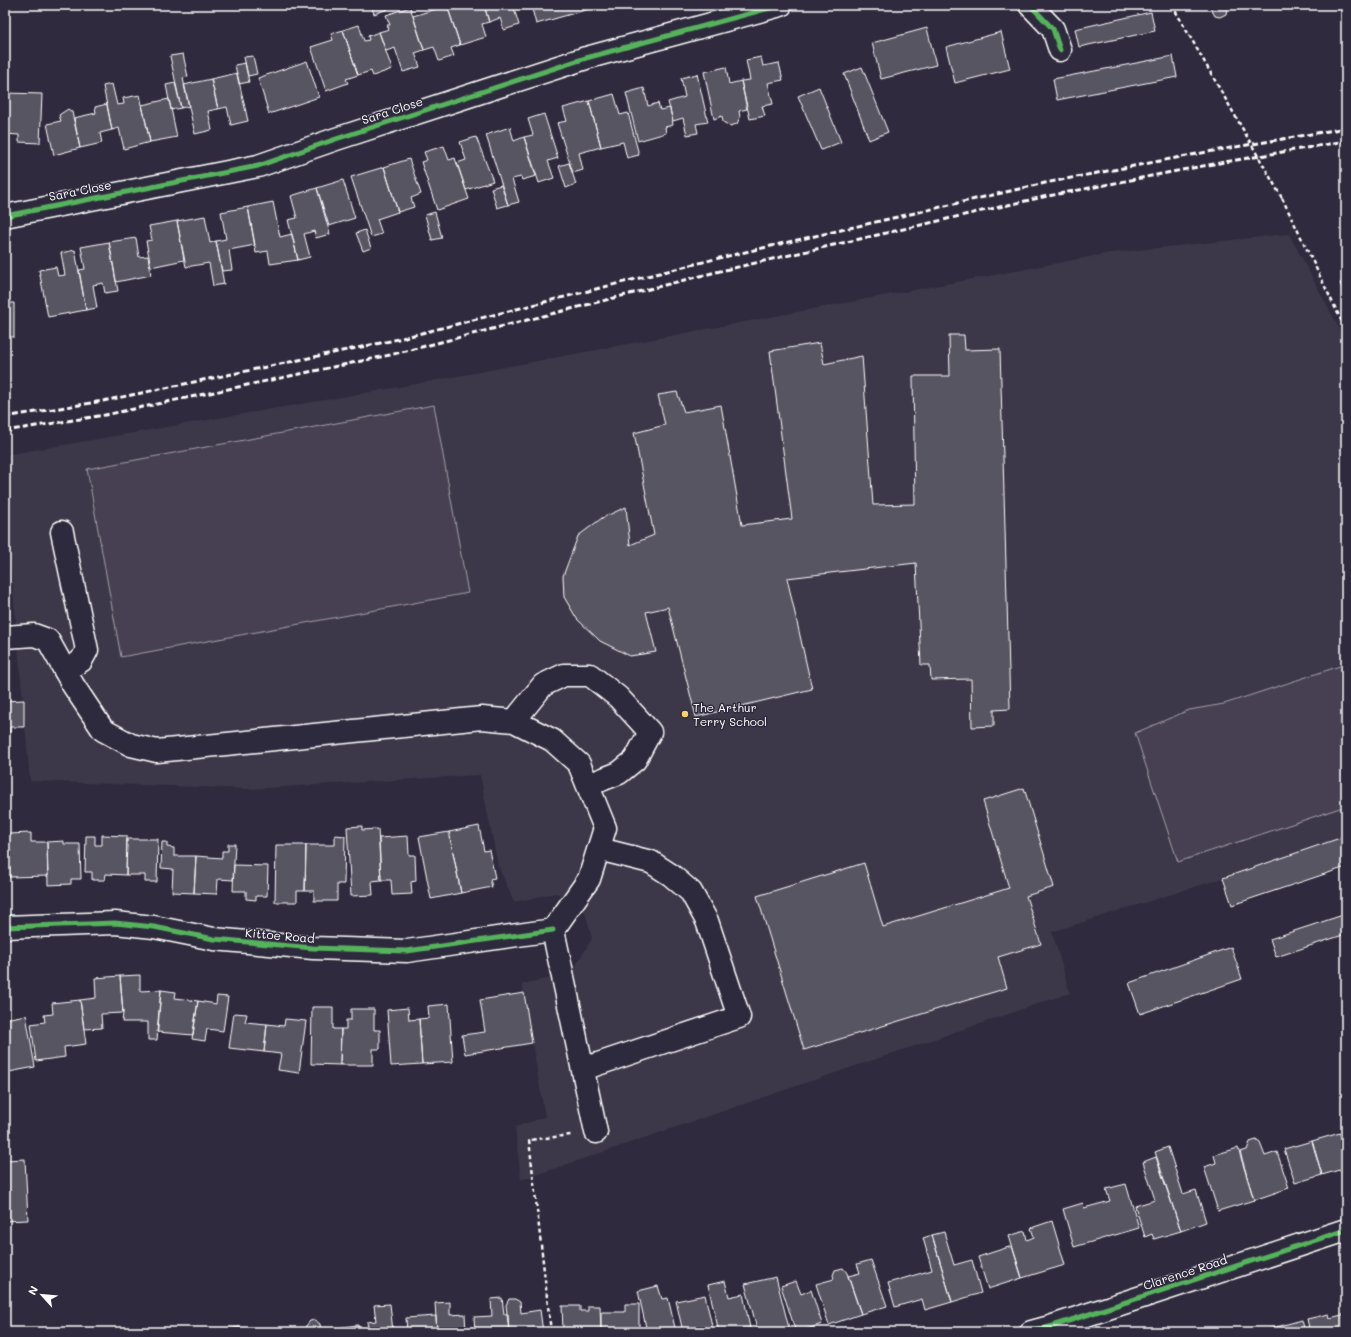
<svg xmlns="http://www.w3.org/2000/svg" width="1351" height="1337" font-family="Mali,sans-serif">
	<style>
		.built { fill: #3c3749 }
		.green { fill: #464152; stroke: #a2a0a8 }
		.building { fill: #595564; stroke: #fff }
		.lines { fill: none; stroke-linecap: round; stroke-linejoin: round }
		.minor-casing { stroke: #fff; stroke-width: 25 }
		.path { stroke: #fff; stroke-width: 2.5; stroke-dasharray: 4 3; stroke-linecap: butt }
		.minor { stroke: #2f2a3d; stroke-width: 22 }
		.rail { stroke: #fff; stroke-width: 3; stroke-dasharray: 6 3; stroke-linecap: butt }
		.path-bridge { stroke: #fff; stroke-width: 2.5; stroke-dasharray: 4 3; stroke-linecap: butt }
		.cycleway-casing { stroke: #2f2a3d; stroke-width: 8 }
		.cycleway { stroke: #56b35d; stroke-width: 5 }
		.poi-dot { fill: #ffd166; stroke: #2f2a3d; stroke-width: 1.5 }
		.labels { text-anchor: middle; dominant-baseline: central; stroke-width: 3; stroke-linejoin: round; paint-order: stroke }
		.street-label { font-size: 12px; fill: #fff; stroke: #2f2a3d }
		.poi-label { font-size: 12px; fill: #fff; stroke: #2f2a3d; text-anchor: start }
	</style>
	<rect width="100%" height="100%" fill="#2f2a3d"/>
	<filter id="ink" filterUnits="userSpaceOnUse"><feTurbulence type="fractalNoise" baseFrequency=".025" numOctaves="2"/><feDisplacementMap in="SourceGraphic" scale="8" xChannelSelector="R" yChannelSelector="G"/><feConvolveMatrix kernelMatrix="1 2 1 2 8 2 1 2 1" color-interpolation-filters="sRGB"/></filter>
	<g filter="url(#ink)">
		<!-- built -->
		<path class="built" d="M1289 234 1346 341V836L1223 878 1052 932 1070 993 521 1180 515 1127 545 1117 522 984 571 974 592 938 585 912 570 899 556 893 514 902 498 866 480 775 251 789 30 781 5 501V455L405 386 1110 253Z"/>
		<!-- green -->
		<path class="green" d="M434 405 468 593 121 657 87 469Z
			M1346 664V806L1178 862 1135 733 1189 710 1224 704Z"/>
		<!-- building -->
		<path class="building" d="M371 5H386L388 9 374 14Z
			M435 5H447L460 45 451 48 454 56 439 61 434 47 424 50 413 16 436 9Z
			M447 5H484L489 22 482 24 486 37 460 45Z
			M484 5H513L519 25 504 30 500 18 489 22Z
			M531 5H588L589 9 536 24Z
			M1209 5H1235L1227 8 1226 14 1220 17 1215 16Z
			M410 7 424 50 415 53 420 67 403 72 395 48 386 51 379 32 389 29 387 25H390L386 15Z
			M1151 12 1155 31 1079 47 1075 29Z
			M359 25 364 41 369 40 368 36 379 32 392 69 373 76 371 71 358 75 343 30Z
			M927 28 936 65 881 79 872 43Z
			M343 30 358 75 346 79 348 83 326 91 311 47 333 40 331 34Z
			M1001 32 1010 69 955 83 946 47Z
			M183 54 188 77 183 78 189 106 181 108 170 56Z
			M253 56 257 74 248 76 244 57Z
			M1173 56 1177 77 1057 100 1053 79Z
			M761 57 763 66 779 63 783 80 768 83 773 104 762 106 765 116 750 119 741 81 750 80 746 60Z
			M307 61 319 97 269 114 258 78Z
			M245 63 249 82 239 84 235 65Z
			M726 67 729 84 741 81 747 109 739 111 740 117 737 124 730 126 723 122 722 116 714 119 704 72Z
			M862 67 888 132 869 140 844 74Z
			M237 73 248 121 231 125 227 107 218 109 211 79Z
			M697 74 708 122 696 124 698 133 687 135 683 118 673 121 668 102 685 97 681 78Z
			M211 79 218 109 208 111 212 130 195 134 184 85Z
			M175 83 181 108 171 110 166 85Z
			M112 84 117 105 124 104 123 98 140 95 150 142 124 149 119 128 112 130 103 86Z
			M819 87 841 142 821 150 798 96Z
			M644 88 648 106 658 103 660 110 670 108 673 125 665 127 666 133 638 141 626 93Z
			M5 93 42 94 40 143 19 142V135L5 134Z
			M614 94 620 115 628 113 639 155 627 158 623 142 601 147 589 101Z
			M169 99 177 137 150 142 142 105Z
			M589 101 601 147 579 153 583 170 573 173 557 123 567 121 563 108Z
			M107 104 112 130 100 133 102 143 80 148 74 118 96 113 95 107Z
			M68 109 72 112 80 148 54 155 47 124 61 121 59 115Z
			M544 114 558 158 548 161 554 178 539 183 524 137 533 135 528 119Z
			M510 127 514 141 524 137 536 176 522 180 521 177 512 179 519 202 508 205 486 135Z
			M476 137 493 181 466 190 457 163 466 160 460 142Z
			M444 146 449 160 455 158 469 199 437 210 421 162 427 160 424 152Z
			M409 159 421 194 411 198 414 207 398 212 384 167Z
			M569 163 576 184 566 188 559 166Z
			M384 167 398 212 377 219 382 234 371 237 351 177Z
			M343 180 355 218 329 226 317 188Z
			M501 185 508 205 497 208 491 188Z
			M317 188 330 234 316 238 314 231 304 234 310 257 298 260 288 220 297 218 291 196Z
			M273 202 280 237 292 234 298 260 270 264 268 251 256 253 248 207Z
			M248 207 255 245 229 250 232 270 222 271 216 241 226 239 221 212Z
			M435 212 442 238 432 240 425 215Z
			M205 216 210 243 216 241 224 284 213 286 209 263 186 267 177 221Z
			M177 221 184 260 151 267 146 241 152 240 149 226Z
			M365 230 371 248 363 251 356 233Z
			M136 238 139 257 148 256 151 275 116 282 109 242Z
			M109 242 118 291 105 293 103 283 93 285 97 308 86 310 79 270 85 269 81 247Z
			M75 250 86 310 48 317 39 270 56 267 58 276 65 275 61 253Z
			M1346 281V300L1340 283Z
			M5 303H14V337H5Z
			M949 335H964L965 350 1000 349 1010 709 994 710V726L972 727 971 679 931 680 930 665H921L916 563 787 578 812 689 696 717 668 607 646 612 656 652 630 656 600 641 577 619 564 597 563 576 578 536 602 518 626 507 630 545 654 535 634 433 665 425 658 395 677 392 684 412 721 405 742 525 792 519 770 351 820 343 824 364 862 356 873 505 915 504 913 376H950Z
			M24 700V727H10V732H5V701Z
			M1024 788 1054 887 1026 896 1041 944 998 957 1007 988 804 1050 757 896 864 863 883 927 1009 888 983 801Z
			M362 826V830L378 829 381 880 372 881 373 895 351 896 347 827Z
			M479 826 484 851 489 850 495 878 490 879 492 887 461 893 449 832Z
			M449 832 461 893 431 899 419 837Z
			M31 833V842H47L48 876 9 877 8 834Z
			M102 835 127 836 126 875 106 874 105 880H92V872H85L86 836H95V845H102Z
			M335 835 345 836 344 884H337V901H314V891H305L306 845H335Z
			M408 836 409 855H415L416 881 411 882 412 894 392 895 391 880H381L379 838Z
			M1346 836V867L1232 905 1223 878Z
			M127 839H158L157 882H145V875H126Z
			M64 841V844H80L81 879H71V884L48 885 47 842Z
			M162 842H167V847L174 848V856H196L194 893 172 892 173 869 161 868Z
			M5 844H9V877H5Z
			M228 844H235L233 880 218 879 217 894 194 893 196 856 222 858V851H228Z
			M276 845H306L305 891H297V902H275Z
			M234 865 268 866 267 896H256V900L246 899V891H233Z
			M1346 914V934L1276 957 1270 939Z
			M1231 947 1242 979 1140 1014 1129 983Z
			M140 975V991L161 990 157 1040H148V1022H122L123 1013 120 976Z
			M120 976 123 1013 101 1014 102 1028 84 1029 80 1000 96 998 95 978Z
			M161 990 176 992 175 998 198 1001 193 1035 157 1032Z
			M524 993 532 1043 465 1054 462 1035 485 1032 480 1000Z
			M217 996 228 997 223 1031 207 1029 205 1041 192 1039 198 1001 216 1004Z
			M80 1000 86 1044 64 1047 65 1057 36 1061 31 1024 45 1022 44 1015 53 1014 52 1003Z
			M449 1004 453 1062 422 1064 419 1019 429 1018 428 1006Z
			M312 1007H333V1029H341L340 1065 311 1064Z
			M408 1008 409 1020 419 1019 422 1064 391 1066 387 1010Z
			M351 1009H374V1030H380V1049H373V1065H340L341 1029H346V1020H351Z
			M234 1013 247 1014 245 1022 267 1024 264 1052 229 1048Z
			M26 1015 35 1067 9 1072 7 1058H5V1019Z
			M285 1019 306 1021 299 1073 278 1070 281 1054 264 1052 267 1024 284 1026Z
			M1340 1133 1346 1153V1168L1322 1175 1312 1141Z
			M1256 1140 1260 1143 1265 1156 1277 1152 1289 1188 1254 1200 1240 1152 1247 1150 1250 1142Z
			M1312 1141 1322 1175 1295 1183 1284 1149Z
			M1168 1147 1183 1194 1196 1190 1206 1222 1181 1231 1155 1152Z
			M1238 1148 1254 1200 1218 1211 1204 1167 1216 1163 1214 1155Z
			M1156 1157 1181 1231 1154 1239 1152 1234 1145 1237 1135 1206 1155 1200 1143 1162Z
			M25 1159 28 1220 5 1221V1160Z
			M1126 1184 1139 1228 1074 1247 1063 1209 1083 1203 1084 1208 1110 1201 1106 1189Z
			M1052 1221 1065 1265 1022 1278 1009 1236 1025 1231 1027 1240 1034 1237 1031 1228Z
			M944 1232 954 1265 972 1260 981 1293 952 1302 932 1235Z
			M932 1235 952 1302 925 1310 922 1299 895 1307 888 1283 932 1270 923 1238Z
			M1012 1246 1022 1278 988 1289 978 1257Z
			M871 1260 887 1306 861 1314 848 1276 860 1273 857 1264Z
			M843 1268 847 1273 861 1314 829 1325 816 1284 834 1279 833 1275 835 1270Z
			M776 1277 790 1332H772L771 1328 758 1332 745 1284Z
			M725 1281 729 1297 743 1294 750 1328 733 1332H719L708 1285Z
			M796 1281 801 1294 811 1290 822 1324 798 1332H796L781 1286Z
			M658 1286 662 1299 668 1298 676 1332H647L638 1291Z
			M705 1295 713 1330 704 1332H683L676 1301Z
			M502 1298 504 1314H508L509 1332H475L474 1317 492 1316 491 1299Z
			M509 1299H515L520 1302 521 1313 540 1310 543 1332H509L506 1305Z
			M450 1302V1315L465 1314 466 1332H437L435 1303Z
			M390 1304 393 1332H359L358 1329 368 1328 367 1322 376 1321 374 1305Z
			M625 1304H639V1332H601V1312H625Z
			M562 1306H580V1311H588V1306H600L601 1332H563Z
			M1329 1314 1330 1318 1346 1314V1332H1310L1307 1319Z
			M436 1316 437 1332H407L406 1318Z
			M315 1320 320 1324 321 1332H300L306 1331 305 1327 310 1321Z
			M1302 1320 1305 1332H1262V1331Z
			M358 1325 359 1332H321V1330Z
			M240 1327V1332H220V1330Z"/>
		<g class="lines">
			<!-- minor casing -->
			<g class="minor-casing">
				<path id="minor" d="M1030 5 1053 29 1060 50
					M5 216 258 166 336 139 586 58 781 5
					M62 532 87 650 81 661 65 671
					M5 637 34 635 48 640 73 685 103 730 131 745 157 751 482 718 514 721 552 740 579 764 605 828 589 879 553 930 596 1132
					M514 721 543 685 564 675H590L618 697 650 732 635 760 619 773 588 785
					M5 927 115 923 154 927 214 939 313 948 407 951 553 930
					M583 1069 739 1017 707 921 691 892 671 875 651 862 599 849
					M1031 1332 1053 1326 1346 1230"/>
			</g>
			<!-- path -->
			<path class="path" d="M1172 5 1221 91
				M1282 198 1346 330
				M551 1332 529 1140 571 1135"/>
			<!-- minor -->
			<use href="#minor" class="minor"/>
			<!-- rail -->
			<path class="rail" d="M5 417 103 401 390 341 715 259 1045 183 1207 152 1346 128
				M5 431 105 415 390 355 716 272 1043 197 1208 165 1346 141"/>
			<!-- path-bridge -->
			<path class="path-bridge" d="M1221 91 1282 198"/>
			<!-- cycleway casing -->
			<g class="cycleway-casing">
				<path id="cycleway" d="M1030 5 1053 29 1060 50
					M5 216 258 166 336 139 586 58 781 5
					M5 927 115 923 154 927 214 939 313 948 407 951 553 930
					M1031 1332 1053 1326 1346 1230"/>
			</g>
			<!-- cycleway -->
			<use href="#cycleway" class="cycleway"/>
		</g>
	</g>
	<!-- markers -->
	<circle class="poi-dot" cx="685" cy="714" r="4"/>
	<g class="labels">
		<!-- street labels -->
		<g class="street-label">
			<text transform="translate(392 110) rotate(-18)">Sara Close</text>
			<text transform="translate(80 190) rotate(-11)">Sara Close</text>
			<text transform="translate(280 935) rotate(5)">Kittoe Road</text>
			<text transform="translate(1185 1272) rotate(-18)">Clarence Road</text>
		</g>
		<!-- poi labels -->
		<g class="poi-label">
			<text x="693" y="707">The Arthur<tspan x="693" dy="14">Terry School</tspan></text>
		</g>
	</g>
	<!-- margin -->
	<rect width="1351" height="1337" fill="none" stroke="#2f2a3d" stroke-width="20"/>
	<rect x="10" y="10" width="1331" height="1317" fill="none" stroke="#fff" stroke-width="1.5" filter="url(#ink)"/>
	<!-- north arrow -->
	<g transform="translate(42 1295) rotate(297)" stroke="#2f2a3d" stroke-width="3" paint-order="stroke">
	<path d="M0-3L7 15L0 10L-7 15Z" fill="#ffffff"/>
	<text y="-6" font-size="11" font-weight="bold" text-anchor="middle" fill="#ffffff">N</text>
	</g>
</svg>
